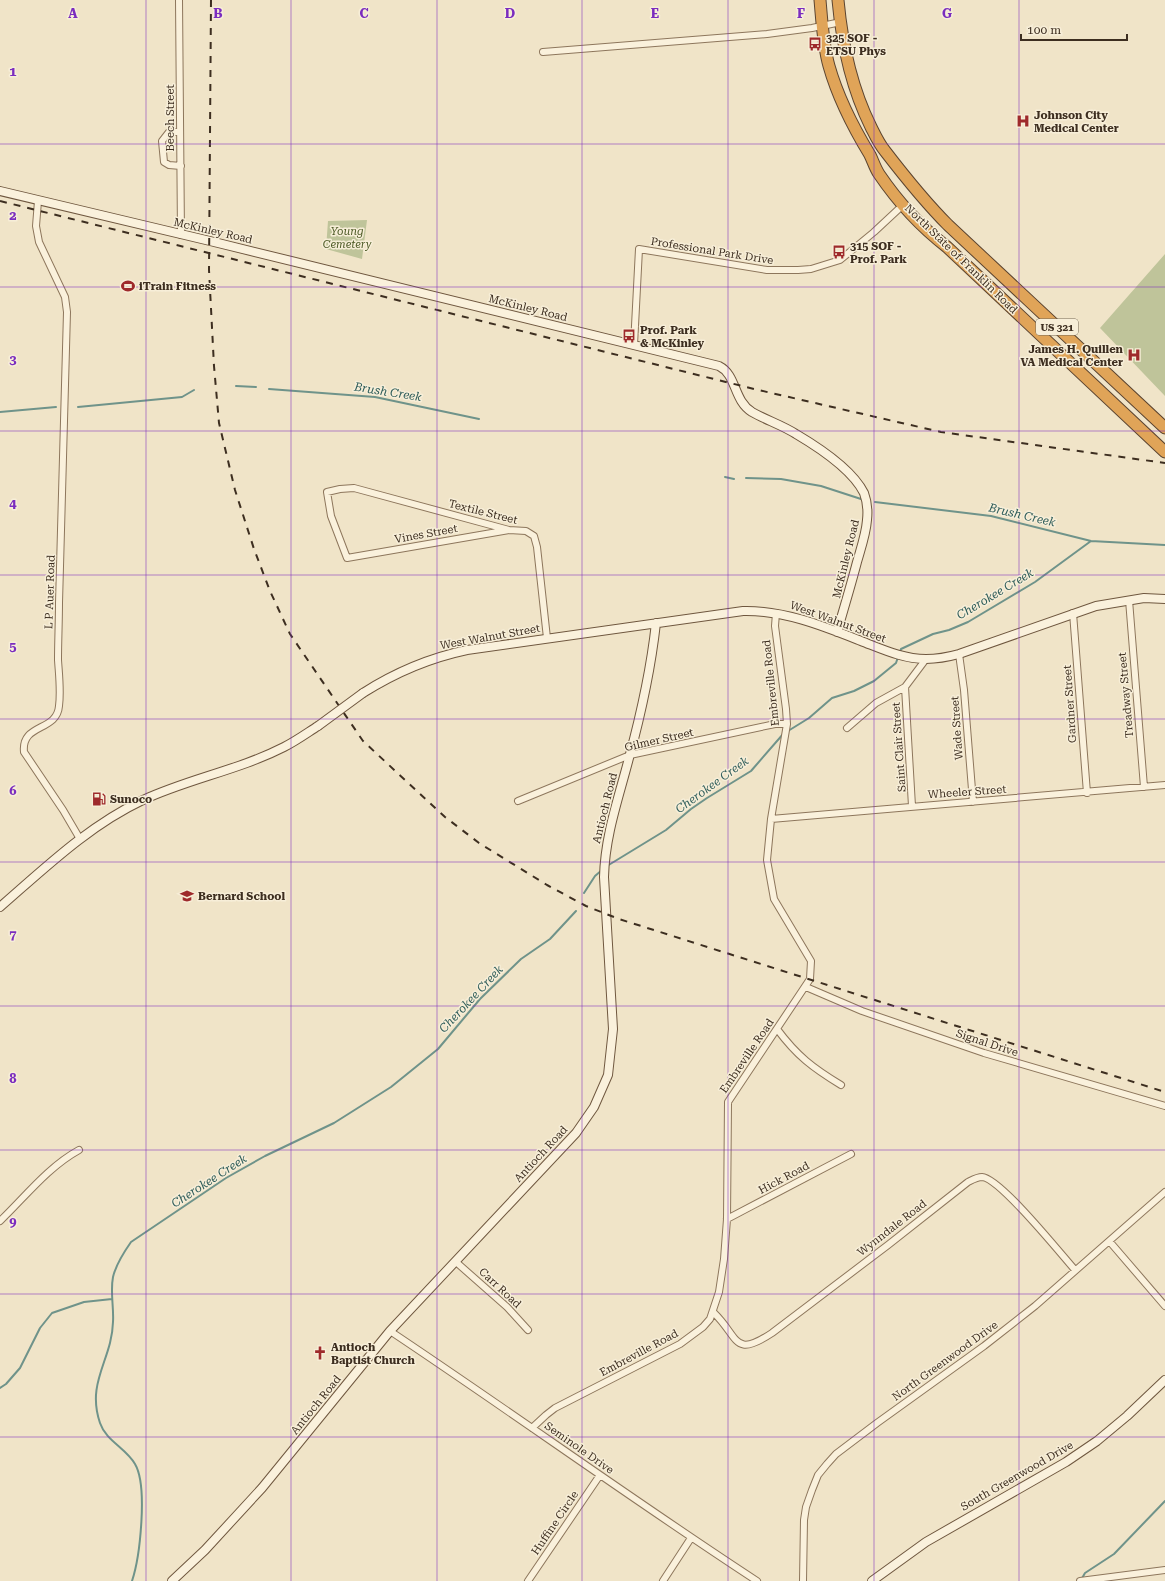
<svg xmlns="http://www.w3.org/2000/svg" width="1165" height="1581" font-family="'Roboto Serif',serif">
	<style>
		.cemetery { fill: #bfc49a }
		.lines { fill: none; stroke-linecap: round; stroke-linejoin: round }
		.stream { stroke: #6f938a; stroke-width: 2 }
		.street-casing { stroke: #8d765c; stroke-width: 8 }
		.secondary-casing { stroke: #6f573f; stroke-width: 10 }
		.highway-casing { stroke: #5b4430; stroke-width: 13 }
		.street { stroke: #faf1dc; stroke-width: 6 }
		.secondary { stroke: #faf1dc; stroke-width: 8 }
		.highway { stroke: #e0a458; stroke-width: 11 }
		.rail { stroke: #3d2e20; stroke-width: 2; stroke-dasharray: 7 7; stroke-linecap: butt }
		.secondary-bridge-casing { stroke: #6f573f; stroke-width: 10; stroke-linecap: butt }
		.secondary-bridge { stroke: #faf1dc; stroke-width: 8 }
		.grid { fill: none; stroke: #7b2cbf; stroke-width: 1; stroke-opacity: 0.55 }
		.labels { text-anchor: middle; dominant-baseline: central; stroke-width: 3; stroke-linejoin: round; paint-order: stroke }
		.shield { fill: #f7eed8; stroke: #756857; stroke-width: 1 }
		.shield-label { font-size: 10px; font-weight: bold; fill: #3d2e20 }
		.poi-label { font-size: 11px; font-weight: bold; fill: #3d2e20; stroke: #f7eed8; text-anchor: start }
		.street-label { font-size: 11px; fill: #3d2e20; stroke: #f7eed8 }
		.park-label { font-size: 11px; font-style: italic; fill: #4d5a26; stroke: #f7eed8 }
		.water-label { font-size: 12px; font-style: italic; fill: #2f5d5a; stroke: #f7eed8 }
		.grid-label { font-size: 13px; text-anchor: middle; font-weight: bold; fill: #7b2cbf; stroke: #f7eed8; stroke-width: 3; stroke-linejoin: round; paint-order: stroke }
	</style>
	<rect width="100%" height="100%" fill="#f0e4c8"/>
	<!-- cemetery -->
	<path class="cemetery" d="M367 220 362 259 326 249 328 221Z
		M1165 254V396L1100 328Z"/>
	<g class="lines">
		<!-- stream -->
		<path class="stream" d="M236 386 256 387
			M269 389 375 397 479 419
			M78 407 182 397 194 390
			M0 412 56 407
			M725 477 734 479
			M746 478 781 479 821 486 861 499
			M875 502 991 516 1091 541 1165 545
			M900 653 901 649 933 634 949 630 968 622 1035 582 1091 541
			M788 731 809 718 832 698 854 691 874 681 896 663 898 657
			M607 866 666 830 691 809 707 798 751 771 784 733
			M584 893 595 876 602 870
			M0 1388 6 1384 20 1368 40 1328 52 1313 84 1302 112 1299
			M1081 1580 1085 1573 1114 1554 1165 1501
			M132 1581C140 1557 148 1486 135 1464 126 1448 106 1441 100 1423 86 1382 112 1360 113 1322 114 1307 110 1292 113 1277 116 1264 124 1252 131 1242L226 1178 265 1156 334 1123 391 1087 438 1049 480 999 521 959 550 939 576 911"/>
		<!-- street casing -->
		<g class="street-casing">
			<path id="street" d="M179 0 181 235
				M543 52 767 34 812 28 841 22
				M180 132H169L162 141 164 162 169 165 181 166
				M38 201 36 226 39 242 65 297 67 312C65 409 62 506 59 603 59 622 58 641 58 660 59 675 61 691 59 706 57 732 21 723 24 752L63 810 80 839
				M1035 330 1048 318
				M634 345 639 249 767 270H798L811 269 840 260 874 232 903 205
				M509 530 347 558 331 516 327 492 340 489 354 488 509 530 526 531 534 536 537 547 547 638
				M1129 600 1144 787
				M1073 613 1087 793
				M959 654 964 690 973 802
				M905 687 912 806
				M847 728 876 703 905 687 926 659
				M518 801 630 755 775 724H787
				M771 819 1165 785
				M806 987 862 1011 984 1053 1165 1106
				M777 1029C797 1056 813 1068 841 1085
				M727 1219 851 1154
				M0 1221C25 1197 48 1167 79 1150
				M1110 1242 1165 1306
				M456 1262 507 1307 528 1330
				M714 1313C739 1337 733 1359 772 1333L888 1245 968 1182C972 1180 977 1177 982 1177 1000 1178 1060 1253 1075 1270
				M390 1331C513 1413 633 1500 757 1581
				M532 1428 546 1415 555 1408 680 1344 703 1327 710 1319 719 1292 724 1259 727 1219 728 1102 810 979 811 961 774 899 767 860 771 819 787 724 786 709 775 626 776 613
				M528 1581 600 1475
				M663 1581 691 1538
				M803 1581 804 1520 806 1507 812 1490 818 1475 827 1464 836 1454 877 1423 984 1346 1035 1306 1165 1192
				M1080 1581 1165 1570"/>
		</g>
		<!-- secondary casing -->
		<g class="secondary-casing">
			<path id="secondary" d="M0 191 210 241 719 366C737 375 733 400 752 412 766 420 782 425 796 434 818 447 852 469 864 493 867 501 868 511 867 520 866 534 861 548 857 562 851 585 844 608 837 632
				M363 693C396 672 429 658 467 650L743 611C784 610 823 626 861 641 882 649 903 659 926 659 937 659 948 657 959 654L1096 606 1144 598 1165 599
				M0 907C45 868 88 826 143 800 188 779 239 770 284 747 296 741 307 733 318 726
				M172 1581 205 1550 262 1488 390 1331 576 1133 594 1107 608 1075 613 1029 604 877C605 835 619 797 629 758 641 714 651 668 656 623
				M872 1581 926 1542 1066 1462 1097 1441 1127 1416 1165 1380"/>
		</g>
		<!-- highway casing -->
		<g class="highway-casing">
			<path id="highway" d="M820 0C822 22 823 45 829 66 838 98 853 127 870 155 873 161 875 168 879 174 898 202 921 227 947 247L1165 452
				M838 0C842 44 851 87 871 127 875 135 879 144 885 151 905 177 925 202 948 225L1165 428"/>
		</g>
		<!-- street -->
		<use href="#street" class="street"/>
		<!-- secondary -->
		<use href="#secondary" class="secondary"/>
		<!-- highway -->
		<use href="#highway" class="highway"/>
		<!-- rail -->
		<path class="rail" d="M211 0 209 270 214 366 219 423 235 490 254 549 270 591 290 634 363 741 445 817 479 843 547 885 586 906 619 919 1165 1092
			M0 201 754 389 941 432 1165 463"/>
		<!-- secondary-bridge casing -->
		<g class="secondary-bridge-casing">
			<path id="secondary-bridge" d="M318 726 363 693"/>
		</g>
		<!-- secondary-bridge -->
		<use href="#secondary-bridge" class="secondary-bridge"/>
	</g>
	<!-- grid -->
	<path class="grid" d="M146 0V1581M291 0V1581M437 0V1581M582 0V1581M728 0V1581M874 0V1581M1019 0V1581M0 144H1165M0 287H1165M0 431H1165M0 575H1165M0 719H1165M0 862H1165M0 1006H1165M0 1150H1165M0 1294H1165M0 1437H1165"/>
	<!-- icons -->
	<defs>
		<g id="bus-bare" transform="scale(1.08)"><path d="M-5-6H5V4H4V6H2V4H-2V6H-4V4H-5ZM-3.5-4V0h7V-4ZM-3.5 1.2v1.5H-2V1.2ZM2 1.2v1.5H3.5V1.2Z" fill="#9e2a2b" stroke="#f7eed8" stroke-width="2.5" paint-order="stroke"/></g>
		<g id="hospital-bare" transform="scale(1.08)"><path d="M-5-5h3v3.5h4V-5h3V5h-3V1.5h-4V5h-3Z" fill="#9e2a2b" stroke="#f7eed8" stroke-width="2.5" paint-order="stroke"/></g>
		<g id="stadium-bare" transform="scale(1.08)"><path d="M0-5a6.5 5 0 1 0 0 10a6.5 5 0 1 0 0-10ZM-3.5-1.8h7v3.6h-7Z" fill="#9e2a2b" stroke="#f7eed8" stroke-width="2.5" paint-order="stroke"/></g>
		<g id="fuel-bare" transform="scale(1.08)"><path d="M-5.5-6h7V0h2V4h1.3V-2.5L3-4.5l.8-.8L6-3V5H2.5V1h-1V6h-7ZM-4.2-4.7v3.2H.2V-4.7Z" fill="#9e2a2b" stroke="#f7eed8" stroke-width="2.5" paint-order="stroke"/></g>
		<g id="school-bare" transform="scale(1.08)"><path d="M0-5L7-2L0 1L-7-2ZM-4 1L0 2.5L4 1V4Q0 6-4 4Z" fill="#9e2a2b" stroke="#f7eed8" stroke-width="2.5" paint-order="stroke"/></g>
		<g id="church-bare" transform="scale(1.08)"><path d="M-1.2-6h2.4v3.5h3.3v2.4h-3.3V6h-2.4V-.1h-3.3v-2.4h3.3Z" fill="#9e2a2b" stroke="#f7eed8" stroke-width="2.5" paint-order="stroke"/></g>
	</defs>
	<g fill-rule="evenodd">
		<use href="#bus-bare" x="815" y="44"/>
		<use href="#hospital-bare" x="1023" y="121"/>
		<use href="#bus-bare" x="839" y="252"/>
		<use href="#stadium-bare" x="128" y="286"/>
		<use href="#bus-bare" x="629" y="336"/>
		<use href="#hospital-bare" x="1134" y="355"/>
		<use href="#fuel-bare" x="99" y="799"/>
		<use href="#school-bare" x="187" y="896"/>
		<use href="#church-bare" x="320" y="1353"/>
	</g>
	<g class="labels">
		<!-- shield labels -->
		<rect class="shield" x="1036" y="319" width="42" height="16" rx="3"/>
		<g class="shield-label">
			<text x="1057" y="327">US 321</text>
		</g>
		<!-- poi labels -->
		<g class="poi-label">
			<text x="826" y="38">325 SOF -<tspan x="826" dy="13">ETSU Phys</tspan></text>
			<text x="1034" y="115">Johnson City<tspan x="1034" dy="13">Medical Center</tspan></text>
			<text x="850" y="246">315 SOF -<tspan x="850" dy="13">Prof. Park</tspan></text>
			<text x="139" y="286">iTrain Fitness</text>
			<text x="640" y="330">Prof. Park<tspan x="640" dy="13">&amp; McKinley</tspan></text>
			<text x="1123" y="349" text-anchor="end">James H. Quillen<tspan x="1123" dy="13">VA Medical Center</tspan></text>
			<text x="110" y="799">Sunoco</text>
			<text x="198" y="896">Bernard School</text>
			<text x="331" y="1347">Antioch<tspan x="331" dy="13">Baptist Church</tspan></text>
		</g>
		<!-- street labels -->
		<g class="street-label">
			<text transform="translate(170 118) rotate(-90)">Beech Street</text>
			<text transform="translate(213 231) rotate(13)">McKinley Road</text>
			<text transform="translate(712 251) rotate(9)">Professional Park Drive</text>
			<text transform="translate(961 259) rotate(44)">North State of Franklin Road</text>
			<text transform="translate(528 308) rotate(14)">McKinley Road</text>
			<text transform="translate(483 512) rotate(14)">Textile Street</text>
			<text transform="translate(426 534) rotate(-10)">Vines Street</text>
			<text transform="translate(846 559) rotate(-76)">McKinley Road</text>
			<text transform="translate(50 592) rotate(-88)">L P Auer Road</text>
			<text transform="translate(838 622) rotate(20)">West Walnut Street</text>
			<text transform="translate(490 637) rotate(-10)">West Walnut Street</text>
			<text transform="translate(771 683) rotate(-96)">Embreville Road</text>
			<text transform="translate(1126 695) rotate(-95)">Treadway Street</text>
			<text transform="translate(1070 704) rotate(-94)">Gardner Street</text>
			<text transform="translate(957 728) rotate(-94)">Wade Street</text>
			<text transform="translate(659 740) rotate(-13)">Gilmer Street</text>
			<text transform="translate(899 747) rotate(-94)">Saint Clair Street</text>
			<text transform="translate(967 792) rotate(-4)">Wheeler Street</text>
			<text transform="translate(605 808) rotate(-76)">Antioch Road</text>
			<text transform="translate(987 1043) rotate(18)">Signal Drive</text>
			<text transform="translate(747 1056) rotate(-56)">Embreville Road</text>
			<text transform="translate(541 1154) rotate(-47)">Antioch Road</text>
			<text transform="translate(784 1178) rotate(-28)">Hick Road</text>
			<text transform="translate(892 1228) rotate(-38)">Wynndale Road</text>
			<text transform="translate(500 1288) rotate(43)">Carr Road</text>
			<text transform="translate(639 1353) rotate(-28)">Embreville Road</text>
			<text transform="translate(945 1361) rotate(-36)">North Greenwood Drive</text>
			<text transform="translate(316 1405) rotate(-51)">Antioch Road</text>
			<text transform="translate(579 1448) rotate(35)">Seminole Drive</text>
			<text transform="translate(1017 1476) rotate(-30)">South Greenwood Drive</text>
			<text transform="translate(555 1523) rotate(-56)">Huffine Circle</text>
		</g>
		<!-- park labels -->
		<g class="park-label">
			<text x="347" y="231">Young<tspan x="347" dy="13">Cemetery</tspan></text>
		</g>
		<!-- water labels -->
		<g class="water-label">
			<text transform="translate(388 392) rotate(9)">Brush Creek</text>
			<text transform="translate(1022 515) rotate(13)">Brush Creek</text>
			<text transform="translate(995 594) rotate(-31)">Cherokee Creek</text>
			<text transform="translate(712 785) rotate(-36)">Cherokee Creek</text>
			<text transform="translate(471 999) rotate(-47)">Cherokee Creek</text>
			<text transform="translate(209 1181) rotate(-33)">Cherokee Creek</text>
		</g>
	</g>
	<g class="grid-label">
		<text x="73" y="18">A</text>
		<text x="218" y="18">B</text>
		<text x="364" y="18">C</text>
		<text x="510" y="18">D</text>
		<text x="655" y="18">E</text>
		<text x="801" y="18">F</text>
		<text x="947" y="18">G</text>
		<text x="13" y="76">1</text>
		<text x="13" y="220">2</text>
		<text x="13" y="364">3</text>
		<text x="13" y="508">4</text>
		<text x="13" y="651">5</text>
		<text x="13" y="795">6</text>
		<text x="13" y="939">7</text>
		<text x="13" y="1083">8</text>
		<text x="13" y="1226">9</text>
	</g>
	<!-- scale -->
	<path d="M1021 34v6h106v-6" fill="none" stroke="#3d2e20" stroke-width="2"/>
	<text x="1027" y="34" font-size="12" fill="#3d2e20" stroke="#f7eed8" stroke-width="3" paint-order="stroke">100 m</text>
</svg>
